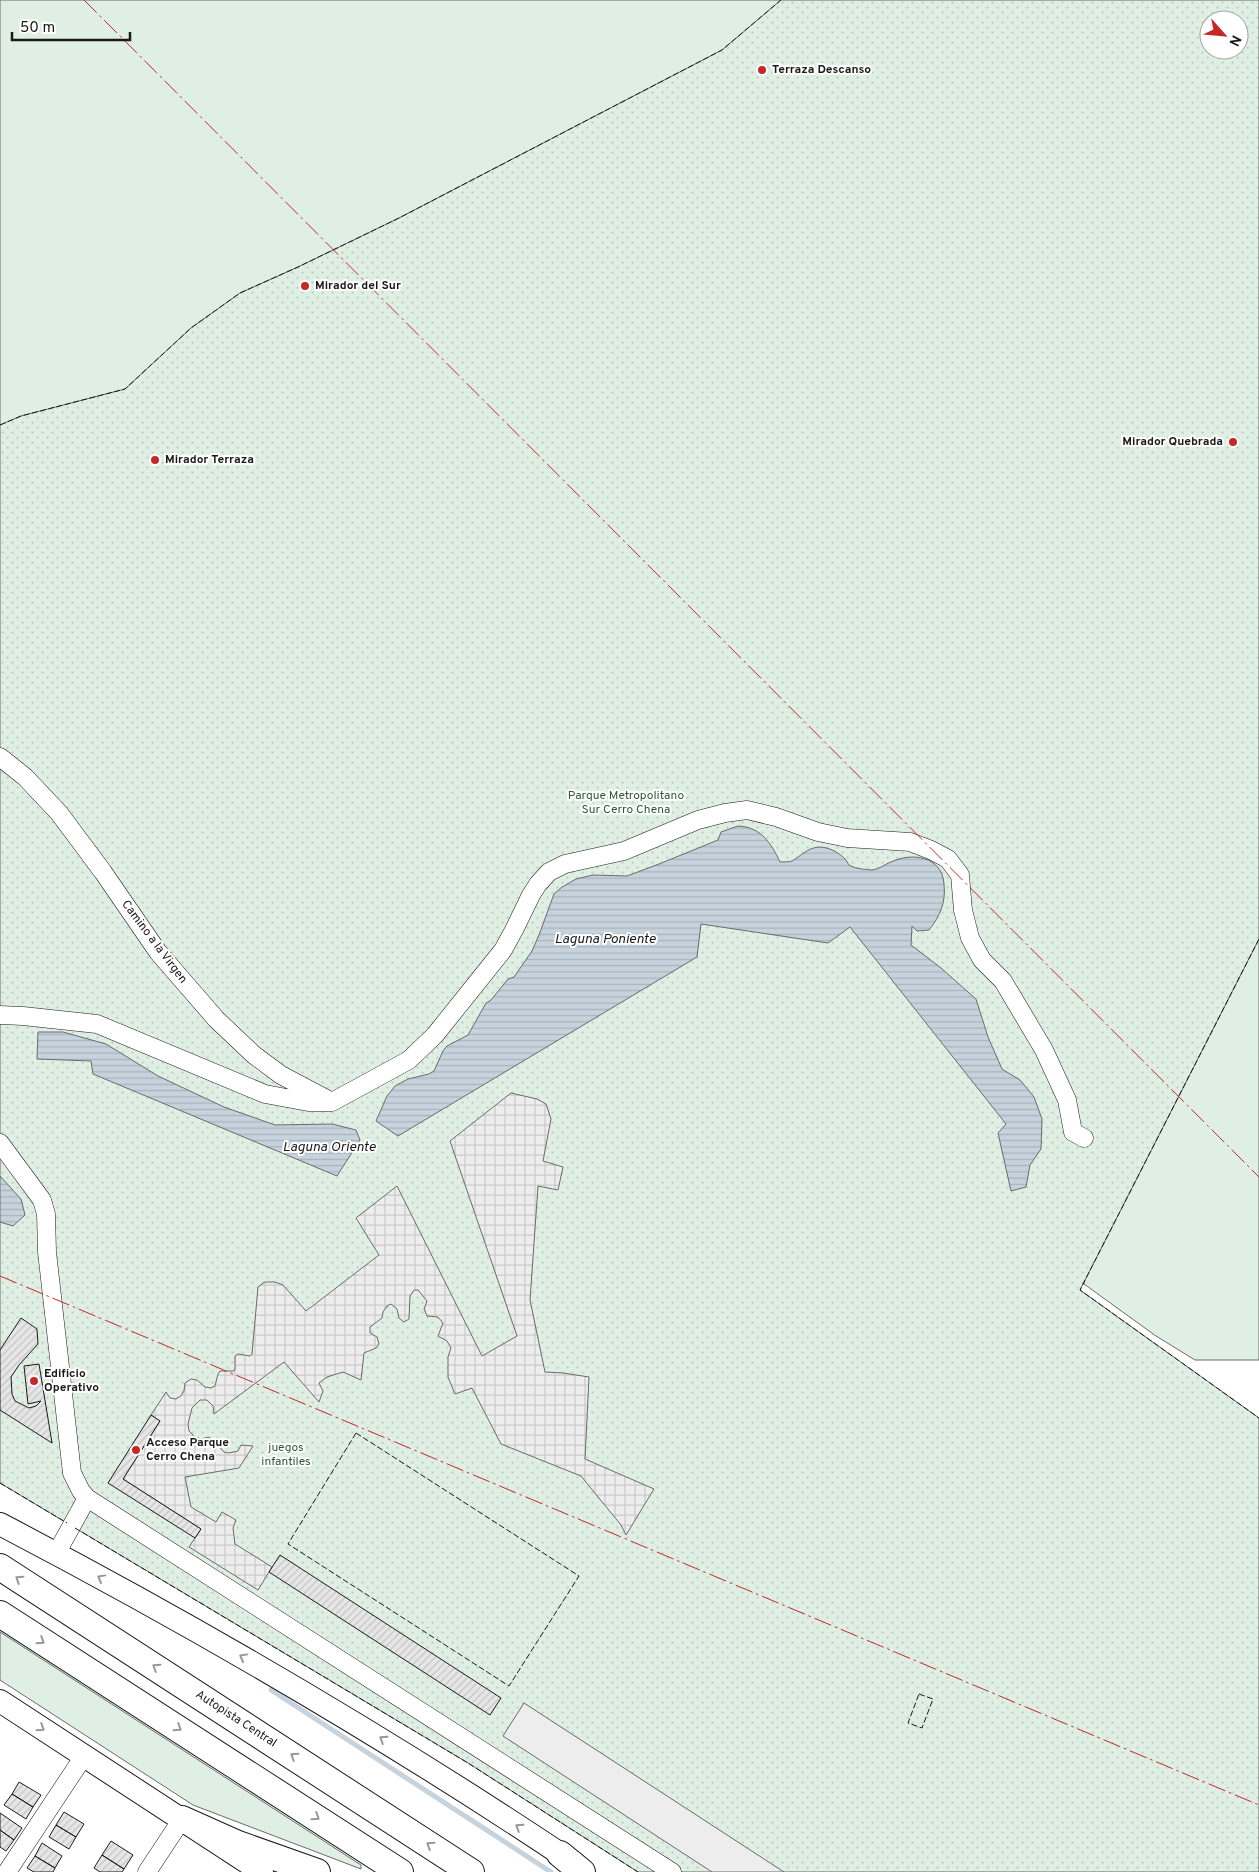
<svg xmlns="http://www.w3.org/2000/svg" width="1259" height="1872" font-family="Overpass,sans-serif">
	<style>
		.grass { fill: #e0efe3; stroke: #6a6a6a; fill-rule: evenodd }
		.park { fill: url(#park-dots); stroke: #6a6a6a; fill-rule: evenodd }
		.parking { fill: #ededed; stroke: #6a6a6a }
		.plaza { fill: url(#plaza-grid); stroke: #6a6a6a }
		.water { fill: url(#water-rules); stroke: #6a6a6a }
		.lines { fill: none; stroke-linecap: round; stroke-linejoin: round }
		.stream { stroke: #c6d2dc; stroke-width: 5 }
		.building { fill: url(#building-hatch); stroke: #1a1a1a }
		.minor-casing { stroke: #1a1a1a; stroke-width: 19 }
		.major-casing { stroke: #1a1a1a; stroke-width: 24 }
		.highway-casing { stroke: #1a1a1a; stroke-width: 28 }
		.minor { stroke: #fff; stroke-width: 18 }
		.major { stroke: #fff; stroke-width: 22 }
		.highway { stroke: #fff; stroke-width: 26 }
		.fence { stroke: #1a1a1a; stroke-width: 1; stroke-dasharray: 6 2.5; stroke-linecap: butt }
		.power { stroke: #c62828; stroke-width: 1; stroke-dasharray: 18 4 2.5 4; stroke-linecap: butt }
		.oneway { stroke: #989898 }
		.poi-dot { fill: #c62828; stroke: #fff; stroke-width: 2 }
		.labels { text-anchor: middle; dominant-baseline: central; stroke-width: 4; stroke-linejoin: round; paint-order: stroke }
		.poi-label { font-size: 12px; font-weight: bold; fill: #1a1a1a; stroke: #fff; text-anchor: start }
		.park-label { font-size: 12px; fill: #2b5a34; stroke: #fff }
		.street-label { font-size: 12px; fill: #1a1a1a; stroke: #fff }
		.water-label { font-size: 14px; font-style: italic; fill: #1a1a1a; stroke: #fff }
	</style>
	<defs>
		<pattern id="park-dots" width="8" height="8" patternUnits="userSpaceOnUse" patternTransform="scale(1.25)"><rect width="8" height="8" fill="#e0efe3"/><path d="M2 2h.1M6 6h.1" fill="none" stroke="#c0ccc2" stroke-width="1.8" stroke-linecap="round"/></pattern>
		<pattern id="plaza-grid" width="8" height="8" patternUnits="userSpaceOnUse" patternTransform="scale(1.25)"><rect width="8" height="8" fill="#ededed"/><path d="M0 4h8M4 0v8" fill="none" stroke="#cbcbcb"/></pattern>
		<pattern id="water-rules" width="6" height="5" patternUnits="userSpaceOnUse" patternTransform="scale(1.25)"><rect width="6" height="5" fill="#c6d2dc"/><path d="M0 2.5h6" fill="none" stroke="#aab4bc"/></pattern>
		<pattern id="building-hatch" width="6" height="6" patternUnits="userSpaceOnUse" patternTransform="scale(1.25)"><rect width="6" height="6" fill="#e6e6e6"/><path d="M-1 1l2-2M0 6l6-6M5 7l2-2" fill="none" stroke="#c5c5c5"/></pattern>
	</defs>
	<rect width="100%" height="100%" fill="#fff"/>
	<!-- grass -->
	<path class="grass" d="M0 0H1259V1360H1195L1156 1336 1084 1284 1094 1107 0 1004ZM1209 20H1239V50H1209Z
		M0 1632 361 1865V1869L193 1805 0 1680Z"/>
	<!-- park -->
	<path class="park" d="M781 0H1259V939L1080 1290 1259 1418V1872H638L468 1763 0 1483V425L21 416 125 389 191 328 240 293 298 267 399 218 722 50ZM1209 20H1239V50H1209Z"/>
	<!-- parking -->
	<path class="parking" d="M524 1703 784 1872H712L503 1736Z"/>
	<!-- plaza -->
	<path class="plaza" d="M511 1093 537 1099 546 1104 551 1119 543 1161 563 1167 558 1190 538 1186 530 1300 545 1372 563 1373 589 1377 585 1459 654 1489 626 1535 621 1525 581 1476 501 1444 472 1388 455 1394 448 1377V1357L451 1348 447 1341 438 1336 443 1323 438 1317 427 1316 424 1309 427 1301 418 1290H414L410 1296 409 1319 404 1322 399 1318 397 1309 391 1304 387 1306 383 1312 382 1318 370 1327V1333L377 1337 379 1344 376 1348 364 1353 361 1380 343 1372 327 1377 319 1383 323 1391 319 1402 284 1362 214 1414 213 1406 207 1400H200L192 1408 188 1424 189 1431 195 1437 201 1439 209 1437 213 1440 224 1452 229 1453 238 1451 241 1445 253 1446 239 1468 185 1477 191 1507 216 1522 222 1512 236 1520 233 1528 235 1544 272 1567 258 1590 189 1547 201 1529 123 1479 160 1421 151 1415 166 1392 170 1398 176 1399 181 1396 184 1391 185 1383 191 1379 197 1380 205 1387 211 1388 215 1386 218 1374 220 1371H234L235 1369V1356L238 1354 250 1356 252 1354 258 1287 265 1282H275L283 1285 306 1311 379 1255 356 1218 397 1186 482 1356 517 1336 450 1141Z"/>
	<!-- water -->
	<path class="water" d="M738 826C761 827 771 843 780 862 784 862 789 862 792 861 801 856 807 848 819 847 829 847 840 853 846 860 848 863 848 865 851 866 856 869 864 869 870 870 879 870 883 865 891 862 912 852 942 856 944 884 946 903 940 916 929 930L917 931 912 926 911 945 941 968 976 999 988 1037 1002 1069 1020 1080 1034 1097 1042 1119 1041 1149 1030 1165 1026 1187 1011 1191 998 1133 1006 1124 850 927 828 943 701 924 697 957 398 1136 376 1121 387 1096 395 1086 408 1079 429 1074 434 1071 443 1051 447 1046 468 1035 486 1003 491 1000 508 979 514 977 532 951 539 935 554 894 562 887 576 879 593 875 627 876 659 864 718 840 721 832Z
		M38 1032H63L106 1044 158 1076 224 1107 275 1125 332 1124 356 1130 360 1140 337 1176 93 1074 91 1061 37 1059Z
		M0 1176 21 1199 25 1215 13 1226 0 1222Z"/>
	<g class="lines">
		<!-- stream -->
		<path class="stream" d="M271 1690 551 1872"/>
	</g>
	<!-- building -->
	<path class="building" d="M21 1318 37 1329 38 1344 19 1365 11 1377 12 1394 15 1401 29 1408 36 1406 41 1401 28 1404 24 1366 39 1364 52 1443 0 1410V1350Z
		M151 1415 160 1421 123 1479 201 1529 195 1538 108 1483Z
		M280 1555 501 1698 490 1715 269 1572Z
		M19 1782 41 1795 33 1807 12 1794Z
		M12 1794 33 1807 26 1819 4 1805Z
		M64 1812 84 1824 76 1837 56 1825Z
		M0 1813 22 1828 14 1840 0 1830Z
		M56 1825 76 1837 69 1849 49 1837Z
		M0 1830 14 1840 6 1851 0 1847Z
		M111 1841 133 1855 124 1869 102 1855Z
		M42 1843 62 1856 55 1868 35 1856Z
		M102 1855 124 1869 122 1872H100L94 1868Z
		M35 1856 55 1868 53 1872H34L27 1868Z"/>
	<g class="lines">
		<!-- minor casing -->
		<g class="minor-casing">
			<path id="minor" d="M0 757 25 777 59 813 103 872 158 952 216 1019 254 1055 281 1075 332 1102
				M0 1015 23 1016 97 1024 265 1094 308 1102H332L409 1060 435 1035 503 950 514 930 531 895 538 884 549 872 565 864 624 851 698 820 725 813 747 810 776 817 818 832 847 838 910 842 931 850 948 859 960 875 963 910 970 938 982 960 1003 981 1044 1050 1067 1100 1073 1132 1084 1138
				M0 1143 42 1200 46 1214 47 1252 72 1473 81 1491 87 1498 672 1872
				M56 1554 87 1498
				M7 1872 84 1756
				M147 1872 182 1819"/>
		</g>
		<!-- major casing -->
		<g class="major-casing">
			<path id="major" d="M0 1524C197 1627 389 1739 574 1863
				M0 1701 262 1872"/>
		</g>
		<!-- highway casing -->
		<g class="highway-casing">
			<path id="highway" d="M0 1567 471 1872
				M0 1614 400 1872
				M182 1819 238 1844 317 1872
				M560 1854 582 1872"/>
		</g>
		<!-- minor -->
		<use href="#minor" class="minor"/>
		<!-- major -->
		<use href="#major" class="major"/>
		<!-- highway -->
		<use href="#highway" class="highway"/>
		<!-- fence -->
		<path class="fence" d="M0 425 21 416 125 389 191 328 240 293 298 267 399 218 722 50 781 0
			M1259 939 1080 1290 1259 1418
			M356 1433 579 1576 509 1686 288 1544Z
			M0 1483 67 1523
			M75 1528 468 1763 638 1872
			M919 1694 933 1699 922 1728 908 1723Z"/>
		<!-- power -->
		<path class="power" d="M84 0 1259 1177
			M0 1276 1259 1805"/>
	</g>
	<!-- one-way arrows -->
	<defs><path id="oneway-chevron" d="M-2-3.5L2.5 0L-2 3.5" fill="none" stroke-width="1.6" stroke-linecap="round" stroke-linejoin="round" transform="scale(1.25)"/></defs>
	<g class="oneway">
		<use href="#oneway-chevron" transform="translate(101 1578) rotate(-151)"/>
		<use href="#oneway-chevron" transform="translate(19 1579) rotate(-147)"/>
		<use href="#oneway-chevron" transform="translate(41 1641) rotate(33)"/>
		<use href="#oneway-chevron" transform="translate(243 1657) rotate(-151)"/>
		<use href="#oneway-chevron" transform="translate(156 1667) rotate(-147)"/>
		<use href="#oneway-chevron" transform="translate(41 1728) rotate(33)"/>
		<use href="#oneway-chevron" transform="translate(178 1728) rotate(33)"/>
		<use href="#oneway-chevron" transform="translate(383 1739) rotate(-147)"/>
		<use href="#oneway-chevron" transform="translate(294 1756) rotate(-147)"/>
		<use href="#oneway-chevron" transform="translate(316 1817) rotate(33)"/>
		<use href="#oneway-chevron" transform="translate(519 1827) rotate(-147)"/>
		<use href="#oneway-chevron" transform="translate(430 1845) rotate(-147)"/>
	</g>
	<!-- markers -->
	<g class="poi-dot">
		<circle cx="762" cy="70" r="5"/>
		<circle cx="305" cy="286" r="5"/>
		<circle cx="1233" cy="442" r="5"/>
		<circle cx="155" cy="460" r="5"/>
		<circle cx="34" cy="1381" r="5"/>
		<circle cx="136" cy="1450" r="5"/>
	</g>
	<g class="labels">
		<!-- poi labels -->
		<g class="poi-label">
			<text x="772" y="70">Terraza Descanso</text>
			<text x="315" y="286">Mirador del Sur</text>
			<text x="1223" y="442" text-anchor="end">Mirador Quebrada</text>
			<text x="165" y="460">Mirador Terraza</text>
			<text x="44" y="1374">Edificio<tspan x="44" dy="14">Operativo</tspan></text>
			<text x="146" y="1443">Acceso Parque<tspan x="146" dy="14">Cerro Chena</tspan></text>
		</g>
		<!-- park labels -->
		<g class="park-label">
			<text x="626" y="796">Parque Metropolitano<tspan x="626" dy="14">Sur Cerro Chena</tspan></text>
			<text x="286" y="1448">juegos<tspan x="286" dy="14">infantiles</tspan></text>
		</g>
		<!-- street labels -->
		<g class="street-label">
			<text transform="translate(154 942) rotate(53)">Camino a la Virgen</text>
			<text transform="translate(236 1719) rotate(33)">Autopista Central</text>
		</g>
		<!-- water labels -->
		<g class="water-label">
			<text x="605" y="939">Laguna Poniente</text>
			<text x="329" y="1147">Laguna Oriente</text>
		</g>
	</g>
	<!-- north arrow -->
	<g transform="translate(1224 35) rotate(117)"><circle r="24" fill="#ffffff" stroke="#a3a3a3"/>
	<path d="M0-4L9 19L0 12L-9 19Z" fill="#c62828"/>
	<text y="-8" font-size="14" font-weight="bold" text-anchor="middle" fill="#1a1a1a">N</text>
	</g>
	<!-- scale -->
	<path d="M12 32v8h118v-8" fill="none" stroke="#1a1a1a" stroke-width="2.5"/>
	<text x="20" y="32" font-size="15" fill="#1a1a1a" stroke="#ffffff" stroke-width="4" paint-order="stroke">50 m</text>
</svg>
